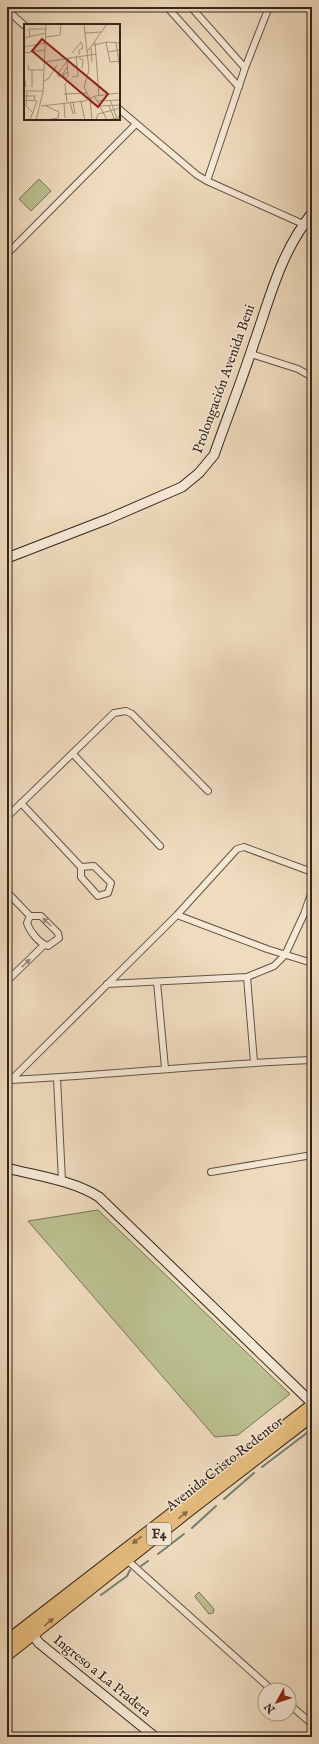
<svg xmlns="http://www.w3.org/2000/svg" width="319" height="1744" font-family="'IM FELL English',serif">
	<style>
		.green { fill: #bbc090; stroke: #787356 }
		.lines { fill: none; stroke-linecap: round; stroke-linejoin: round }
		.stream { stroke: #717f74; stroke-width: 2 }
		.street-casing { stroke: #635344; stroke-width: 8 }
		.secondary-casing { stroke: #34261b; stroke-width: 11 }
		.highway-casing { stroke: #34261b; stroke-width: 13 }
		.street { stroke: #f5e8d5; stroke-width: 6 }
		.secondary { stroke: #f5e8d5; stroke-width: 9 }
		.highway { stroke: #e8be7f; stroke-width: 11 }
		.oneway { fill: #948778 }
		.oneway2 { fill: #856a48 }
		.labels { text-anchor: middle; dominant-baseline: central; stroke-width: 3; stroke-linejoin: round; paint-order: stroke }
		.shield { fill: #f5e8d5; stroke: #6e6053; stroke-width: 1 }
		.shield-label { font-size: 13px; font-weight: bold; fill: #34261b }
		.street-label { font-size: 14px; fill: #34261b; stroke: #f5e8d5 }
		.inset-road { fill: none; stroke: #a4937d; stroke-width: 1 }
		.view { fill: #8f2418; fill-opacity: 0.15; stroke: #8f2418; stroke-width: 2 }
		.inset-edge { fill: none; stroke: #34261b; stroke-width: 2 }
	</style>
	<rect width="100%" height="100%" fill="#efdbbe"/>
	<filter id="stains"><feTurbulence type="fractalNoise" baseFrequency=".005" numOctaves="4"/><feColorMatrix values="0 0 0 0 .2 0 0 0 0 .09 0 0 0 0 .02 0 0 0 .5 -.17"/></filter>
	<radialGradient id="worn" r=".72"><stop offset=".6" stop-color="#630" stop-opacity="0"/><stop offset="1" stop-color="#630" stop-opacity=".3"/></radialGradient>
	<!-- green -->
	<path class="green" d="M39 179 51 191 31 211 19 199Z
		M98 1210 290 1394 238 1435 215 1437 28 1221Z
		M199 1592 214 1609 213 1613 209 1614 196 1598 195 1596Z"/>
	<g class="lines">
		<!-- stream -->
		<path class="stream" d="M262 1467 312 1429
			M224 1499 254 1473
			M192 1528 216 1506
			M158 1554 184 1534
			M141 1566 148 1561
			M101 1595 127 1576 130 1570"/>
		<!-- street casing -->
		<g class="street-casing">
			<path id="street" d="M167 7 239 87
				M191 7 245 68
				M7 10 25 26
				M119 109 197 175 207 181 312 228
				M207 181 245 68 269 7
				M7 254 136 124
				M251 354 298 369 312 377
				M73 754 160 846
				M21 803 81 867V877L98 896 108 893 111 883 94 866 81 867
				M7 817 114 713 126 711 132 714 208 791
				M7 892 30 916H41L58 933 59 938 48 946C39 943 30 932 27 923L30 916
				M177 915 267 949 312 963
				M247 977 254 1062
				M7 981 44 945
				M157 982 165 1068
				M107 984 247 977 274 966 285 955 304 914 312 891
				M57 1078 62 1181
				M11 1080 177 915 237 849 244 847 312 872
				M11 1080C111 1075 211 1064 312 1060
				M211 1172 312 1155
				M127 1560 272 1690
				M289 1704 312 1724"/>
		</g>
		<!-- secondary casing -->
		<g class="secondary-casing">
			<path id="secondary" d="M7 558 108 519 182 487 199 473 214 455C227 418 242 380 254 343 271 295 280 254 312 213
				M7 1168C37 1176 72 1180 99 1197L312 1403
				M33 1635 39 1643 155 1737"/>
		</g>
		<!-- highway casing -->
		<g class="highway-casing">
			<path id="highway" d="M7 1641 312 1405
				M7 1655 186 1513 312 1416"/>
		</g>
		<!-- street -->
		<use href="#street" class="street"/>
		<!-- secondary -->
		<use href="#secondary" class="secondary"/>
		<!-- highway -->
		<use href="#highway" class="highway"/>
	</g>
	<!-- one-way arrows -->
	<defs><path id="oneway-solid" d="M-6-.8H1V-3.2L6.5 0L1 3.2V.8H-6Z"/></defs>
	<g class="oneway">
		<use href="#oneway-solid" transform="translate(47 922) rotate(-137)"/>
		<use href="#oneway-solid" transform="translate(26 963) rotate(-44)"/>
	</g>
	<g class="oneway2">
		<use href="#oneway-solid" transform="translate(183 1515) rotate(-38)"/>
		<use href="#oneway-solid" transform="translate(137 1540) rotate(142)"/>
		<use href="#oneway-solid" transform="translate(49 1622) rotate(-39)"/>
	</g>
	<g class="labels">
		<!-- shield labels -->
		<rect class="shield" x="147" y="1523" width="24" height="22" rx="3"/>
		<g class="shield-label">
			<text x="159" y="1534">F4</text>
		</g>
		<!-- street labels -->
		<g class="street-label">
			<text transform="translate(224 379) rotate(-70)">Prolongación Avenida Beni</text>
			<text transform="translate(225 1464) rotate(-38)">Avenida Cristo Redentor</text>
			<text transform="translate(102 1676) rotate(39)">Ingreso a La Pradera</text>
		</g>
	</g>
	<!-- overview -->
	<g transform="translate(24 24)">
		<rect width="96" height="96" fill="#efdbbe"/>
		<path class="inset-road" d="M60 0 65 46 60 63 66 75 68 96M61 9 77 8M6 13 5 5H22M22 13 36 11 37 0M0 14 22 9M71 18 75 72M82 18 86 38 96 37M92 19 96 45M69 21 84 18 96 19M0 23 21 19M67 24 68 38M63 28 83 0M84 28 96 26M0 29 20 26M48 29 57 18 59 24 55 26V31M55 34 59 36 58 45M21 38 72 30M4 41 5 46H20M44 48 35 53 33 51 46 33M0 51 2 63M48 53 54 52 52 32M41 55 44 52 43 37M20 57 24 55 33 41M8 63V46M0 67H19M3 68 2 82 9 89M40 70 63 69M0 72H11L10 76M71 73 83 96M0 76 13 77M86 76 93 94M73 77 96 76M43 78 41 60 43 58 39 50 43 43M46 78 49 90M49 78 51 90M57 78 61 96M40 79 41 94M17 82 61 77 71 72 96 69M22 82 35 88 34 94 23 96M76 82 96 81M85 82 90 94M6 96 13 77M12 96 19 68 22 0M72 96 74 90 96 84M83 96 94 94 96 90"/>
		<path class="view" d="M18 15 84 70 74 83 8 27Z"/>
		<rect width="96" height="96" class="inset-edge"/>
	</g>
	<!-- margin -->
	<rect width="319" height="1744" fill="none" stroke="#efdbbe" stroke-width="24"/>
	<rect x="8" y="8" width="303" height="1728" fill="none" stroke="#34261b" stroke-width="2"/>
	<rect x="12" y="12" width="295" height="1720" fill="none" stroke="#34261b"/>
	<!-- north arrow -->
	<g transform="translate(277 1702) rotate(230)"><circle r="19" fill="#f5e8d5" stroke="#a89a8b"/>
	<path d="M0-3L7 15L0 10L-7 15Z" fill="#8f2418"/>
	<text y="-6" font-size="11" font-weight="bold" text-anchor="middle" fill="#34261b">N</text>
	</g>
	<rect width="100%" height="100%" filter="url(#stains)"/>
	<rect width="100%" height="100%" fill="url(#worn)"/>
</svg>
